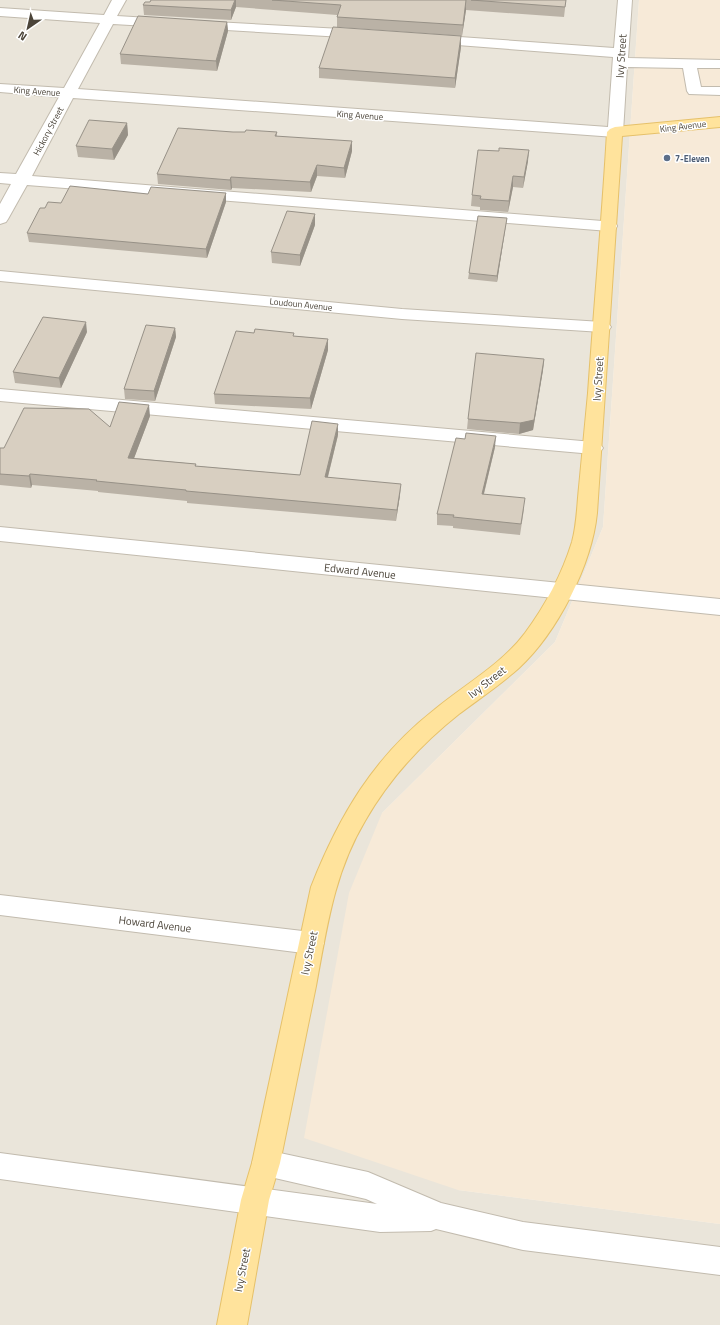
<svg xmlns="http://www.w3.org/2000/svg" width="720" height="1325" font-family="'Titillium Web',sans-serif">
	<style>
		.residential { fill: #eae5da }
		.commercial { fill: #f7ead8 }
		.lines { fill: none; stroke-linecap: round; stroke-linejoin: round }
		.minor-casing { stroke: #c2bbae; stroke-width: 2 }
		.major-casing { stroke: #e6c16a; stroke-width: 2 }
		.minor { fill: #fff; fill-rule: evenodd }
		.major { fill: #ffe39c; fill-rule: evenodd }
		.wall { fill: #bab2a6 }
		.shaded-wall { fill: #979187 }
		.building { fill: #d8cfc1; stroke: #979187 }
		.service-dot { fill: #5c6f8a; stroke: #fff; stroke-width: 1.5 }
		.labels { text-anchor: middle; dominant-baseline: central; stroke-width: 3; stroke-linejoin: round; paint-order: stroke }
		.far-street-label { font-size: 9px; fill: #4b4439; stroke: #fff }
		.far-service-label { font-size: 9px; font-weight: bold; fill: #4e5e75; stroke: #fff; text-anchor: start }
		.street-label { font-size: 11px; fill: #4b4439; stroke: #fff }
	</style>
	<rect width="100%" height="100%" fill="#f6f3ec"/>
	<!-- residential -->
	<path class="residential" d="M0 0H639L603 527 555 642 382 813 458 1190 720 1224V1325H0Z"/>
	<!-- commercial -->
	<path class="commercial" d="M639 0H720V1224L458 1190 304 1138 349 893 382 813 555 642 603 527Z"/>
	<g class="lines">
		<!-- minor casing -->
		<g class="minor-casing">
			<path id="minor" d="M112 0H126L117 16 165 19 170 20 172 23 170 26 165 27 113 24 78 89 608 127 613 57 431 43 426 42 424 39 426 36 431 35 614 48 618 0H632L628 58 720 60V68H697L701 87H720V95L689 94 687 91 683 68 627 67 623 132 620 135 615 137 73 98 32 176 615 222 617 226 615 230 609 231 27 185 8 219 6 222 0 224V204L11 184 0 183V173L16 174 59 97 0 92V84L64 88 100 23 0 16V8L104 15Z
				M197 21 360 30 365 31 367 34 365 37 360 38 192 28 190 25 192 22Z
				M0 271 402 309 602 322 608 323 611 327 608 331 602 332 402 319 0 281Z
				M0 389 593 442 600 444 603 448 600 452 593 454 0 401Z
				M0 527 720 599V615L0 541Z
				M0 895 311 932 320 935 324 943 320 951 311 954 0 915Z
				M266 1150 368 1172 441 1203 523 1222 720 1247V1275L523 1250 436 1229 431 1231 380 1232 0 1179V1153L377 1204 366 1199 266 1176 256 1172 252 1163 256 1154Z"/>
		</g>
		<!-- major casing -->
		<g class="major-casing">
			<path id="major" d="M720 117V127L622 136 597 513C592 565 557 633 519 668 500 685 479 699 459 714 421 744 389 779 365 821 334 873 327 927 316 986 304 1045 292 1104 280 1163L269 1200 247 1325H217L241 1200 252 1163 311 887C339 816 373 758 434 710 464 685 501 665 525 633 545 606 562 574 572 542 577 524 577 505 579 487 582 455 585 424 588 393 594 306 602 219 607 132L610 129 615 127Z"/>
		</g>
		<!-- minor -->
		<use href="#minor" class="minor"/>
		<!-- major -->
		<use href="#major" class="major"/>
	</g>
	<!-- wall -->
	<path class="wall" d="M151 0H566L564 17 466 10 462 36 337 27V15L236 7 231 20 144 15 143 5 150 2Z
		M227 22 228 31 217 71 121 64 120 54Z
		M461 47 455 88 319 78V68Z
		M127 123 128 135 114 160 78 157 76 146Z
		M233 132H277V136L352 151 345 178 317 176 311 192 232 188 231 190 158 184 157 174Z
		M528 161 523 188 513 187 508 212 480 210V207L471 206 472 195Z
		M226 193V202L207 258 29 242 27 233 45 208 61 203 148 194Z
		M507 218 497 282 468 279 469 273Z
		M315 225 300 266 272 263 271 252Z
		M175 328 176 337 155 401 125 399 124 389Z
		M87 332 61 388 15 383 13 372Z
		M294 336 328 339V350L311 409 215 404 214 394Z
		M544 359 543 370 533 430 519 434 467 429 468 419Z
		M150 416 134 458 196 464V466L300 475 338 435 328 477 400 495 396 521 187 503V501L98 492V491L32 485 31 488 0 485V448H4L110 427Z
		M495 447 484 494 524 509 520 535 453 528V526L437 525V514Z"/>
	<!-- shaded-wall -->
	<path class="shaded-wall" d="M235 0H236V7L231 20V10Z
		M466 0V10L462 36 463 25Z
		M227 22 228 31 217 71 216 61Z
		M461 36V47L455 88V78Z
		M127 123 128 135 114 160 112 149Z
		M352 141V151L345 178 344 168Z
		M529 150 528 161 523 188 524 177Z
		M317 165V176L311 192 310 182Z
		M513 176V187L508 212 509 201Z
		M231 177 232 188 231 190 230 180Z
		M226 193V202L207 258 206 249Z
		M315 214V225L300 266V255Z
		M507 218 506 224 497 282V276Z
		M86 322 87 332 61 388 59 378Z
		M175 328 176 337 155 401 154 391Z
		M328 339V350L311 409 310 398Z
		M544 359 543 370 533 430 519 434 520 423Z
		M149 405 150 416 130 469 128 458Z
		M338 424V435L325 488V477Z
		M496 436 495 447 481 505 482 494Z
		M30 474 32 485 31 488 29 476Z
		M401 484 400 495 396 521 397 510Z"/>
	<!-- building -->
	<path class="building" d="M151 0H235L231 10 143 5 145 2H150Z
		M272 0H466L463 25 337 17 341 5Z
		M471 0H566L565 7Z
		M138 16 227 22 216 61 120 54Z
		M333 27 461 36 455 78 319 68Z
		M89 120 127 123 112 149 76 146Z
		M178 128 233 132H245L246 130 277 132 275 136 352 141 344 168 317 165 310 182 231 177 230 180 157 174Z
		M499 148 529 150 524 177 513 176 509 201 480 199 481 196 472 195 478 150 499 151Z
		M70 186 148 194 151 187 226 193 206 249 27 233 40 208H45L48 202 61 203Z
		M287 211 315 214 300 255 271 252Z
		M478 216 507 218 497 276 469 273Z
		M43 317 86 322 59 378 13 372Z
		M146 325 175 328 154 391 124 389Z
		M255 329 294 333 293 336 328 339 310 398 214 394 236 331 254 333Z
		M476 353 544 359 534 420 520 423 468 419Z
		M119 402 149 405 128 458 196 464 195 466 300 475 312 421 338 424 325 477 401 484 397 510 186 491V490L96 481 97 480 30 474 29 476 0 474V448H4L24 408 89 409 110 427Z
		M466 433 496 436 482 494 525 498 521 524 453 517 454 515 437 514 456 438 465 439Z"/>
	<!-- markers -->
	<circle class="service-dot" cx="667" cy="158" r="4"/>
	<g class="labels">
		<!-- far-street labels -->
		<g class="far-street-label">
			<text transform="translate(37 91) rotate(4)">King Avenue</text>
			<text transform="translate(360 115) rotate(4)">King Avenue</text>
			<text transform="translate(683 126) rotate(-7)">King Avenue</text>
			<text transform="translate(48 131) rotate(-62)">Hickory Street</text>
			<text transform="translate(301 304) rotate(6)">Loudoun Avenue</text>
		</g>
		<!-- far-service labels -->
		<g class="far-service-label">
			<text x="675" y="158">7-Eleven</text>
		</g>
		<!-- street labels -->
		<g class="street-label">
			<text transform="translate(621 56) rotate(-86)">Ivy Street</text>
			<text transform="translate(598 379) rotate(-86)">Ivy Street</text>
			<text transform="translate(360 571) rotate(6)">Edward Avenue</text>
			<text transform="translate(487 682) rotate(-38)">Ivy Street</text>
			<text transform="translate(155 924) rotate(7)">Howard Avenue</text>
			<text transform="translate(309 953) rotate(-78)">Ivy Street</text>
			<text transform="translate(242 1270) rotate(-79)">Ivy Street</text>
		</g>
	</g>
	<!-- north arrow -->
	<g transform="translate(28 28) rotate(214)" stroke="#ffffff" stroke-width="3" paint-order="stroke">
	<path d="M0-3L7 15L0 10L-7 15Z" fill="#4b4439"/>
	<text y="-6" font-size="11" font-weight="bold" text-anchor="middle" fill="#4b4439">N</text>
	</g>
</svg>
